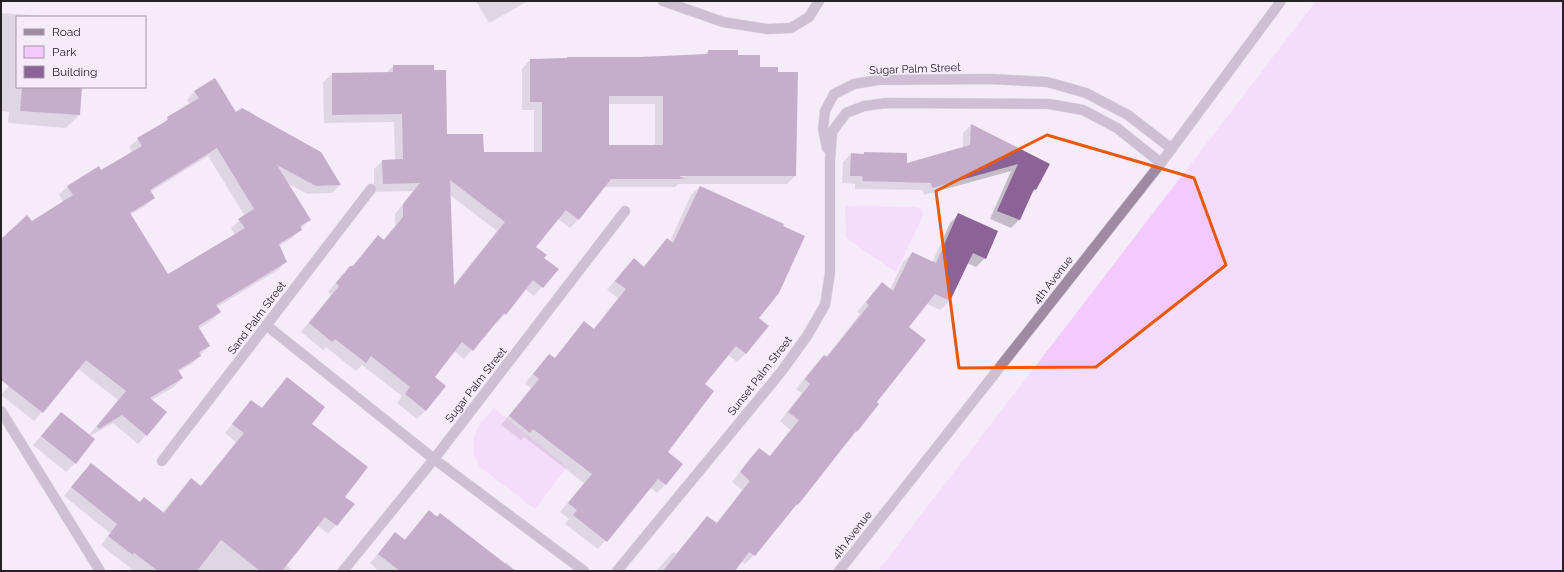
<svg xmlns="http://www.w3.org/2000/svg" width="1564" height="572" font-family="Raleway,sans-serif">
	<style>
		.green { fill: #f4cafe }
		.shadow { fill: #0003; fill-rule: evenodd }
		.building { fill: #8c6396; fill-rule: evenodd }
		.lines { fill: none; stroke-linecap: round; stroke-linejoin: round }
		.minor-casing { stroke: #d0c7d3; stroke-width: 11 }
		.minor { stroke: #9e8ba2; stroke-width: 10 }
		.marked { fill: none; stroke: #e8590c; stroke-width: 3; stroke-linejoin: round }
		.labels { text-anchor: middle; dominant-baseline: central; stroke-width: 3.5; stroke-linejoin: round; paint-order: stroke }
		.street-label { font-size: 11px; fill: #252126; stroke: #f6ebf9 }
	</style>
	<rect width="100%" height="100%" fill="#f6ebf9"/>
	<!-- green -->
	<path class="green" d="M1316 1H1563V571H878Z
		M845 206 916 207 922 209 923 216 896 272 846 238Z
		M494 408 567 467 535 509 480 467 473 453 474 436 480 424Z"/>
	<!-- shadow -->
	<path class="shadow" d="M476 1H528L489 23Z
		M1 13 43 16 17 17V87H81L79 115 66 128 8 123 9 112 1 111Z
		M708 51 737 56 759 68 795 176 787 184H678L675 187H604L578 220 570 228 558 219 535 247 543 258 557 269 534 296 525 289 505 314 497 323 496 322 464 359 454 351 433 377 426 410 417 419 397 403 402 396 362 365 356 371 326 347 323 350 301 332 331 295 328 292 341 276 352 267 378 236 383 240 395 226V214L413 191 374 192V169L382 161 395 160 394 122 324 123 323 82 332 74 386 73 393 66H433L446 135 483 153H534V110H522V69L530 60 565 59 567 58H639L704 55ZM608 104H655V146H608ZM450 195 497 231 453 286Z
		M195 91 235 114 340 185 332 193 307 194 287 183 309 220 292 238 279 246 286 261 278 270 217 307 220 312 211 321 198 329 209 346 192 364 178 372 182 378 174 387 151 400 146 435 138 444 113 423 90 436 75 463 66 472 33 445 61 413 89 435 118 400 78 369 34 421 1 395 14 380 1 369V240L63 202 59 195 68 186 101 172 132 152 129 147 138 139 160 126 168 118 190 105 187 100ZM208 156 245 216 231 228 235 235 167 275 130 215 145 206 154 198 150 192Z
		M971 125 1048 165 1035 190 1030 195 1019 220 1011 228 990 219 1011 171 924 195 923 190 855 189V184L842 183 843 162 851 154H862L864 153 906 164 963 148V133Z
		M700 187 757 318 746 353 737 362 728 355 704 385 666 452V484L657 493 650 487 598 549 565 524 569 519 560 512 584 483 524 437 521 440 501 425 531 388 525 383 541 364 549 355 554 359 584 322 593 330 618 298 607 290 625 268 634 260 643 267 667 239 670 241 691 195Z
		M959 214 985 258 976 267 967 263 949 301 940 310 927 304 908 327 875 402 878 404 754 555 745 564 741 561 732 571H656L673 552 676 554 707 517 716 524 742 490 732 482 750 458 759 449 769 457 790 430 780 421 802 393 796 389 815 365 824 356 826 357 860 314 857 312 873 293 882 284 890 290 903 262 912 253 932 263 950 223Z
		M287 378 311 424 344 497 336 525 328 534 317 525 286 565 293 571H134L101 545 110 533 64 496 83 473 139 503 162 513 191 479 200 487 236 442 225 433 243 410 251 401 261 409Z
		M429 511 504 564 506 562 517 571H379L370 563 395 534 404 540Z"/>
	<!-- building -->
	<path class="building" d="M708 50H738V55H760V67H778V72H798L796 176H679L685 179H611L579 220 566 210 536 247 547 255 544 258 559 269 543 288 533 280 506 315 504 313 473 351 462 342 435 377 446 386 426 411 405 394 410 387 371 356 366 363 335 339 332 342 309 323 339 286 336 283 350 266H353L378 235 384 240 403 217V204L420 183 383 184 382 160 403 159 402 114 332 115V73L393 72V65H434V70H446L447 134H483L484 152H542V102H530V59L567 58V57H639L708 54ZM609 96H663V145H609ZM450 180 505 222 454 286Z
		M215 78 236 112 242 108 321 152 341 185 316 186 277 165 311 220 300 226 302 230 279 244 287 262 216 305 221 312 198 326 210 346 199 352 201 356 178 370 183 378 150 398 167 412 147 436 122 415 99 429 97 426 126 391 86 360 43 413 1 380V239L27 215 32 221 73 195 67 186 99 166 101 170 142 146 137 138 168 120 167 117 199 98 194 91ZM217 148 254 209 238 219 245 228 168 274 130 213 155 198 150 190Z
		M22 87H82L80 115 20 111Z
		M971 124 1050 164 1036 190 1034 189 1020 220 997 211 1018 164 932 188 931 183 863 181 862 176H850L851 153 864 154V152L907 153V163L970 145Z
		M700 186 784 224 783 226 805 236 779 293 759 318 769 326 746 354 736 346 705 384 714 391 668 452 683 464 666 485 658 479 607 542 573 515 577 510 568 503 592 474 533 429 530 433 509 416 539 379 533 374 549 354 555 358 584 321 594 329 626 289 615 281 634 258 644 267 667 238 673 243Z
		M958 213 998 231 986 259 973 253 950 301 935 294 909 327 926 340 877 402 879 404 857 432 856 431 798 505 797 504 755 556 749 552 735 571H663L707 516 717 523 750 481 740 472 759 448 770 456 799 420 788 412 810 384 805 379 824 355 827 357 869 305 866 302 882 282 893 291 912 252 936 263Z
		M287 377 325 407 312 424 368 467 345 497 355 504 345 516 337 526 325 517 282 571H260L221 540 197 571H158L134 553 133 555 108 536 117 524 71 487 91 463 140 502 144 497 164 513 191 478 201 486 244 433 232 424 251 400 262 408Z
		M61 412 95 439 76 464 41 436Z
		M429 510 437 517 440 513 515 571H400L378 554 395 532 405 540Z"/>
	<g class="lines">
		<!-- minor casing -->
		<g class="minor-casing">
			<path id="minor" d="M663 1 723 22 767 29 791 28 809 17 819 1
				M827 148 823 129 825 111 834 94 854 84 878 80 990 79 1047 82 1086 93 1128 115 1172 149
				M266 325 434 459 584 571
				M1 411 100 571
				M162 461 371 189
				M343 571 434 459 625 211
				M617 571 781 372 807 336 825 305 830 273V160L832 132 846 113 864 106 886 103 1049 104 1083 110 1117 128 1161 163
				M839 571 1161 163 1281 1"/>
		</g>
		<!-- minor -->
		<use href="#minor" class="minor"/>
	</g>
	<!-- marked area -->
	<path d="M0 0H1564V572H0ZM1047 135 1194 178 1226 265 1096 367 959 368 936 191Z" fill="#f6ebf9" fill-opacity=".55" fill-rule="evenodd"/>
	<path class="marked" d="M1047 135 1194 178 1226 265 1096 367 959 368 936 191Z"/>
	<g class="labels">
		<!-- street labels -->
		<g class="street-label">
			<text transform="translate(915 69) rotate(-2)">Sugar Palm Street</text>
			<text transform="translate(1053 280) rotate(-52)">4th Avenue</text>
			<text transform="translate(257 318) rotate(-53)">Sand Palm Street</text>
			<text transform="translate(760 376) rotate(-52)">Sunset Palm Street</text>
			<text transform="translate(476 385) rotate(-52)">Sugar Palm Street</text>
			<text transform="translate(852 535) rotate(-52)">4th Avenue</text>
		</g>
	</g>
	<!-- border -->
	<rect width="1564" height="572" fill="none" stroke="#252126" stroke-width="4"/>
	<!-- legend -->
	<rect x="16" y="16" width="130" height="72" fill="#f6ebf9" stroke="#a29aa5"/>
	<rect x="24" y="29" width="20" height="6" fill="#9e8ba2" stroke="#a29aa5"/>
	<text x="52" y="36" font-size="12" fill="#252126">Road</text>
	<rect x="24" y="46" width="20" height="12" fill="#f4cafe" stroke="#a29aa5"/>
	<text x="52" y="56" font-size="12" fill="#252126">Park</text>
	<rect x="24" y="66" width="20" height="12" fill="#8c6396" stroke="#a29aa5"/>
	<text x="52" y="76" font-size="12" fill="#252126">Building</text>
</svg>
